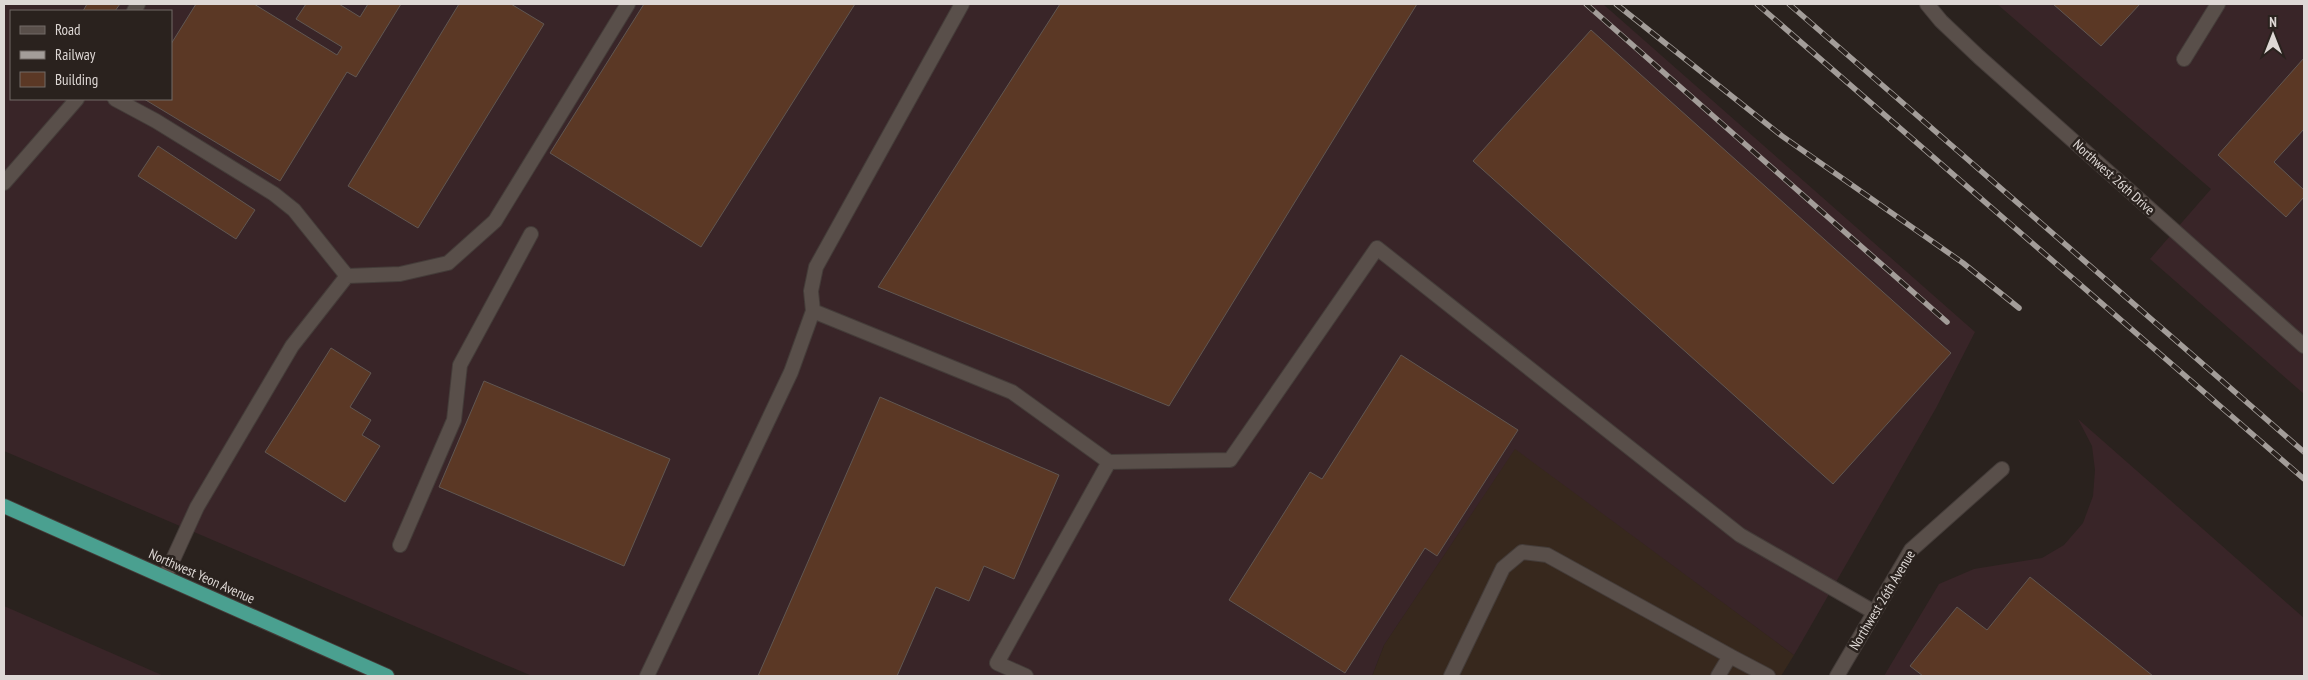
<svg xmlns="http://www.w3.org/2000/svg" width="2308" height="680" font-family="'PT Sans Narrow',sans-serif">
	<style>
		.commercial { fill: #37281d }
		.industrial { fill: #392528; fill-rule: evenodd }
		.building { fill: #5b3825; stroke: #615752 }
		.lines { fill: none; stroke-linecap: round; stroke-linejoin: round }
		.service-casing { stroke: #443c39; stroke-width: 16 }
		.minor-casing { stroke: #443c39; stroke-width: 16 }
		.tertiary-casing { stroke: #443c39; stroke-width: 16 }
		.trunk-casing { stroke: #443c39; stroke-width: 16 }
		.service { stroke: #594f4a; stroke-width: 14 }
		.minor { stroke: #594f4a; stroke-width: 14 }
		.tertiary { stroke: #594f4a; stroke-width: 14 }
		.trunk { stroke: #4aa090; stroke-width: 14 }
		.rail-casing { stroke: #a39d99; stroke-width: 5.5 }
		.rail { stroke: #2a221e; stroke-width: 4; stroke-dasharray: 11; stroke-linecap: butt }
		.labels { text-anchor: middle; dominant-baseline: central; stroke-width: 5; stroke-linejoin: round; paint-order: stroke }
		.street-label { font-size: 14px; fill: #ded8d5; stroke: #2a221e }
	</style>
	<rect width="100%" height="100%" fill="#2a221e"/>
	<!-- commercial -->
	<path class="commercial" d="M1515 448 1794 655 1781 676H1372L1384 645Z"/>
	<!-- industrial -->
	<path class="industrial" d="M4 4H1603L1975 332 1936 408 1794 655 1515 449 1384 645 1372 676H532L4 451ZM11 11H171V99H11Z
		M1997 4H2304V394L2150 259 2211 189Z
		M2078 419 2304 618V676H1884L1939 584 1974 569 2042 558 2064 545 2083 523 2093 496 2095 470 2092 446Z
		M4 606 164 676H4Z"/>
	<!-- building -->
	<path class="building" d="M87 4H120L115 11H83Z
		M196 4H254L337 55 342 47 296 19 306 4H339L360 17 368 4H401L356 77 347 72 280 181 144 99H171V44Z
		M459 4H511L544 24 418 228 348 186Z
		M644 4H855L701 247 550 153Z
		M1060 4H1417L1169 406 878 287Z
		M2053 4H2140L2101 46Z
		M1591 30 1951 353 1833 484 1473 161Z
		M2304 58V129L2274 162 2304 190V197L2286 217 2218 155Z
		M158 146 255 210 236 239 138 176Z
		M331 348 371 373 350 407 371 420 362 435 380 446 345 502 265 452Z
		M1401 355 1518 430 1437 556 1425 548 1345 673 1229 600 1310 472 1322 479Z
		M484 381 670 459 624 566 439 487Z
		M880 397 1059 475 1014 579 984 566 969 601 936 587 897 676H758Z
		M2030 577 2153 676H1923L1910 666 1957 607 1987 630Z"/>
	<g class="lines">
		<!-- service casing -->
		<g class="service-casing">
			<path id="service" d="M134 11 138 4
				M2184 59 2218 4
				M115 99 156 121 274 194 294 210 347 276
				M4 183 77 99
				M813 311 1012 392 1109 462 1230 460 1377 248 1740 535 1874 612
				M400 545 454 420 460 365 531 234
				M165 577 197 507 292 346 347 276 400 274 448 263 495 221 628 4
				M1730 656 1768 676
				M647 676 791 372 813 311 811 291 816 267 962 4
				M1026 676 997 663 1109 462
				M1451 676 1503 568 1522 552 1547 555 1730 656 1718 676"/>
		</g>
		<!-- minor casing -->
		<g class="minor-casing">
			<path id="minor" d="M1837 676 1911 550 2002 469"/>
		</g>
		<!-- tertiary casing -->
		<g class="tertiary-casing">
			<path id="tertiary" d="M1927 4 1941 21 1979 57 2304 346"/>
		</g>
		<!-- trunk casing -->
		<g class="trunk-casing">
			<path id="trunk" d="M4 506 387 676"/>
		</g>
		<!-- service -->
		<use href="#service" class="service"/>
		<!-- minor -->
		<use href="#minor" class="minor"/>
		<!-- tertiary -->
		<use href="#tertiary" class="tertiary"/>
		<!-- trunk -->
		<use href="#trunk" class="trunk"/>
		<!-- rail casing -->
		<g class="rail-casing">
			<path id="rail" d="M1586 4 1947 322
				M1616 4 1782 136 1963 263 2019 308
				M1757 4 2304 479
				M1789 4 2304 452"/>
		</g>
		<!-- rail -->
		<use href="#rail" class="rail"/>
	</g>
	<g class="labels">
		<!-- street labels -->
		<g class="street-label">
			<text transform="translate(2114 177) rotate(42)">Northwest 26th Drive</text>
			<text transform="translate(202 576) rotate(24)">Northwest Yeon Avenue</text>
			<text transform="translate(1882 600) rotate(-59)">Northwest 26th Avenue</text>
		</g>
	</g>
	<!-- border -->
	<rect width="2308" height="680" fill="none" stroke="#ded8d5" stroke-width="10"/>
	<!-- legend -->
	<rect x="10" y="10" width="162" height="90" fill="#2a221e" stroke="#726b67"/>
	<rect x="20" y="26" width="25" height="8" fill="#594f4a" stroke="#726b67"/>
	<text x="55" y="35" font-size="15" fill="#ded8d5">Road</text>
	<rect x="20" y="51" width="25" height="8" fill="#a39d99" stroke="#726b67"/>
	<text x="55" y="60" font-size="15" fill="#ded8d5">Railway</text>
	<rect x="20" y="72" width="25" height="15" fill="#5b3825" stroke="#726b67"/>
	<text x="55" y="85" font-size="15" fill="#ded8d5">Building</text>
	<!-- north arrow -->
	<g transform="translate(2273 35)" stroke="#2a221e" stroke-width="4" paint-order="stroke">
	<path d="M0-4L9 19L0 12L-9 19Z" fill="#ded8d5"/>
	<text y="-8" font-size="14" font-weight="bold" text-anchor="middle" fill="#ded8d5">N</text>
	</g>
</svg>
